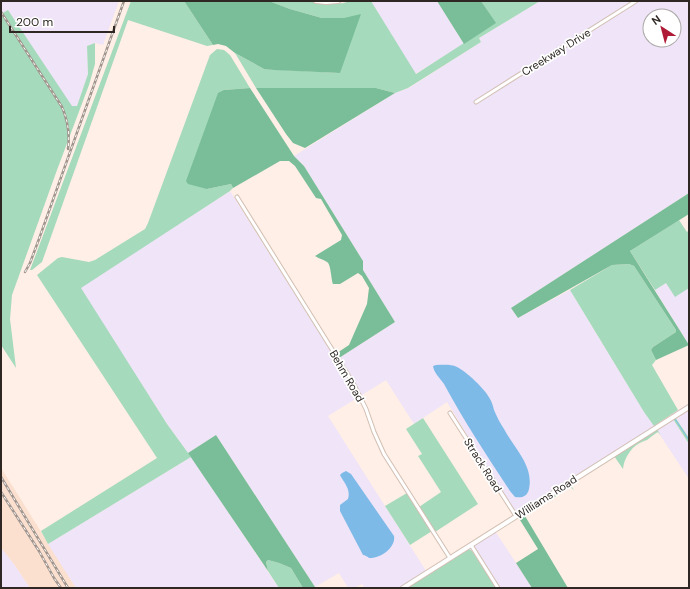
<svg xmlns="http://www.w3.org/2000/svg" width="690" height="589" font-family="'DM Sans',sans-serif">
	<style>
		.built { fill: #fbe0d0 }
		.industrial { fill: #efe4f8; fill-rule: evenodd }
		.green { fill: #a6dabc }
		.forest { fill: #79be98 }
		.water { fill: #7ebae7 }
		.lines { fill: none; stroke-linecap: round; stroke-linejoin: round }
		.stream { stroke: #7ebae7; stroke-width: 1 }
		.street-casing { stroke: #d2bfb3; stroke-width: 5 }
		.secondary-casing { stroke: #d2bfb3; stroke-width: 6 }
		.street { stroke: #fff; stroke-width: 3 }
		.secondary { stroke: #fff; stroke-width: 4 }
		.rail-casing { stroke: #a0948d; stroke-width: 2.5 }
		.rail { stroke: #fff; stroke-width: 1; stroke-dasharray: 3; stroke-linecap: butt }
		.labels { text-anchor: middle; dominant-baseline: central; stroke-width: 3.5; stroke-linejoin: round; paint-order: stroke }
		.street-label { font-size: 11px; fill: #2e2723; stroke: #fff }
	</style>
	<rect width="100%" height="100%" fill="#ffefe6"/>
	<!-- built -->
	<path class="built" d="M1 468 15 490 76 588H30L13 563 1 548Z"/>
	<!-- industrial -->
	<path class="industrial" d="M1 1H119L103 45 95 43 87 46 88 74 77 106 72 107 8 10 1 14Z
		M371 1H437L464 44 415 74Z
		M540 1H689V193L511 308 518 318 570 290 644 412 656 428 673 419 689 444V479L656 429 518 518 447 402 414 424 386 380 328 416 428 574 406 588H365L362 584 354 588H348L339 573 315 587 216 435 188 453 167 424 80 288 230 191 336 360 395 322 363 270V261L304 166 294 156 395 93 409 88 481 42 479 38ZM650 16H674V40H650Z
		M666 283 675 296 689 288V345L655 290Z
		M689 403V438L672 414Z
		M191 457 279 588H76L48 544Z
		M495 531 516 563 532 588H496L472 551 469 549 470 547Z
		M1 548 13 563 30 588H1Z"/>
	<!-- green -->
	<path class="green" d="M131 1H184L213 45 207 46 128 20 42 262 32 270H30Z
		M269 1H307L319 3 333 4 344 3 349 1H371L416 74 495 23 481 1H540L479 38 481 42 408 88 395 93 376 88H256L235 53 264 69 340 73 344 18H322L290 9Z
		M8 10 72 106H77L88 74 87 46 95 43V64L89 85 57 170 12 295 10 319 16 368 1 345V14Z
		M217 49 224 50 230 55 250 88 224 90 207 189 231 184 233 188 230 191 81 288 167 424 191 457 48 544 41 531 157 458 37 275 58 258 62 257 89 262 95 260 145 229 148 223 210 55Z
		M679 220 687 232 689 230V288L675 297 666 283 655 290 630 251Z
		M629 264 634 266 676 330V332L653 347 651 350 656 360 652 365 678 410 654 426 644 412 570 290 612 265Z
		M675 417 689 438V444L673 419Z
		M423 418 478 504 435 532 419 507 441 492 418 456 422 454 406 429Z
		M657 429 661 436 658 432C654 434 651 437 647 440 644 441 641 442 638 444 630 449 624 459 623 469L614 456Z
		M570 484 574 490 570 487 520 520 518 518Z
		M407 493 432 531 410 545 385 506Z
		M469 549 472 551 496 588H406L466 550Z
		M268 560 279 563 291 568 303 588H279L268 571 266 562Z"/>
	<!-- forest -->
	<path class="forest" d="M184 1H269L290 9 322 18H344L361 14 340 73 274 70 264 69 235 53 226 46 218 44 213 45Z
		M437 1H481L496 23 464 44Z
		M250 88 294 156 304 166 363 261V270L395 322 339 358 337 353 349 345 367 304 369 288 362 276 358 273 340 284H333C331 279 331 264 327 262 323 259 319 259 315 256L341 240 342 235 321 199 316 198 295 166 289 161H280L233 188 231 184 207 189 188 184 186 181 218 93 224 90Z
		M256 88H376L395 93 305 148 293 143 286 134Z
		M689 193V214L630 251 689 345 656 360 651 350 653 347 676 332V330L634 266 629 264 612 265 518 318 511 308Z
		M216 435 315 587 316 588H303L291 568 279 563 268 560 266 562 268 571 188 453Z
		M525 516 565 583 568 588H532L516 563 538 549 520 520Z"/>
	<!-- water -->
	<path class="water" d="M436 365C443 365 451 364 457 367 466 371 486 390 490 399 492 402 493 406 494 410 497 417 500 423 504 429 514 448 534 466 529 489 527 497 522 498 515 497L510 491C487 456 464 421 444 384 440 378 434 373 433 366Z
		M346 471 351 474 394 536C396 548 380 559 369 558 368 557 365 555 363 555L340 511V505L348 499C351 489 344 483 340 475L342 473Z"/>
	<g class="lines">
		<!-- stream -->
		<path class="stream" d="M675 419 689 440"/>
		<!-- street casing -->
		<g class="street-casing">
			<path id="street" d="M476 102 636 1
				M237 197 353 383 366 409 374 432 384 454 450 558
				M450 413 516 516
				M471 545 498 588"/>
		</g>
		<!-- secondary casing -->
		<g class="secondary-casing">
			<path id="secondary" d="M316 1 326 2 338 1
				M403 588 689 407"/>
		</g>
		<!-- street -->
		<use href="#street" class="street"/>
		<!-- secondary -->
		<use href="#secondary" class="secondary"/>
		<!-- rail casing -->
		<g class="rail-casing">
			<path id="rail" d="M1 12 62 107C68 121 70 134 68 149
				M25 272 30 263 39 239 124 1
				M1 477 68 588
				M1 492 39 551 54 578 61 588"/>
		</g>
		<!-- rail -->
		<use href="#rail" class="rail"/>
	</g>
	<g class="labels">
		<!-- street labels -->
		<g class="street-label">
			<text transform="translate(556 52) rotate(-32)">Creekway Drive</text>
			<text transform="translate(347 376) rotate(60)">Behm Road</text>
			<text transform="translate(483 465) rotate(58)">Strack Road</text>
			<text transform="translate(546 497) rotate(-33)">Williams Road</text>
		</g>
	</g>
	<!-- border -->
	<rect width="690" height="589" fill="none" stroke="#2e2723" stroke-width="4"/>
	<!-- north arrow -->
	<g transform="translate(662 28) rotate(324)"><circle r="19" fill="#ffffff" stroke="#aba9a7"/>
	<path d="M0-3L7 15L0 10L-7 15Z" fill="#af1b37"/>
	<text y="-6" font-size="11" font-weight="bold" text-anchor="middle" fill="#2e2723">N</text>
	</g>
	<!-- scale -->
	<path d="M10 26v6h104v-6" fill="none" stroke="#2e2723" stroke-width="2"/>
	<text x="16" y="26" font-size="12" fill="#2e2723" stroke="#ffffff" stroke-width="3" paint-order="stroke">200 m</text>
</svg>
